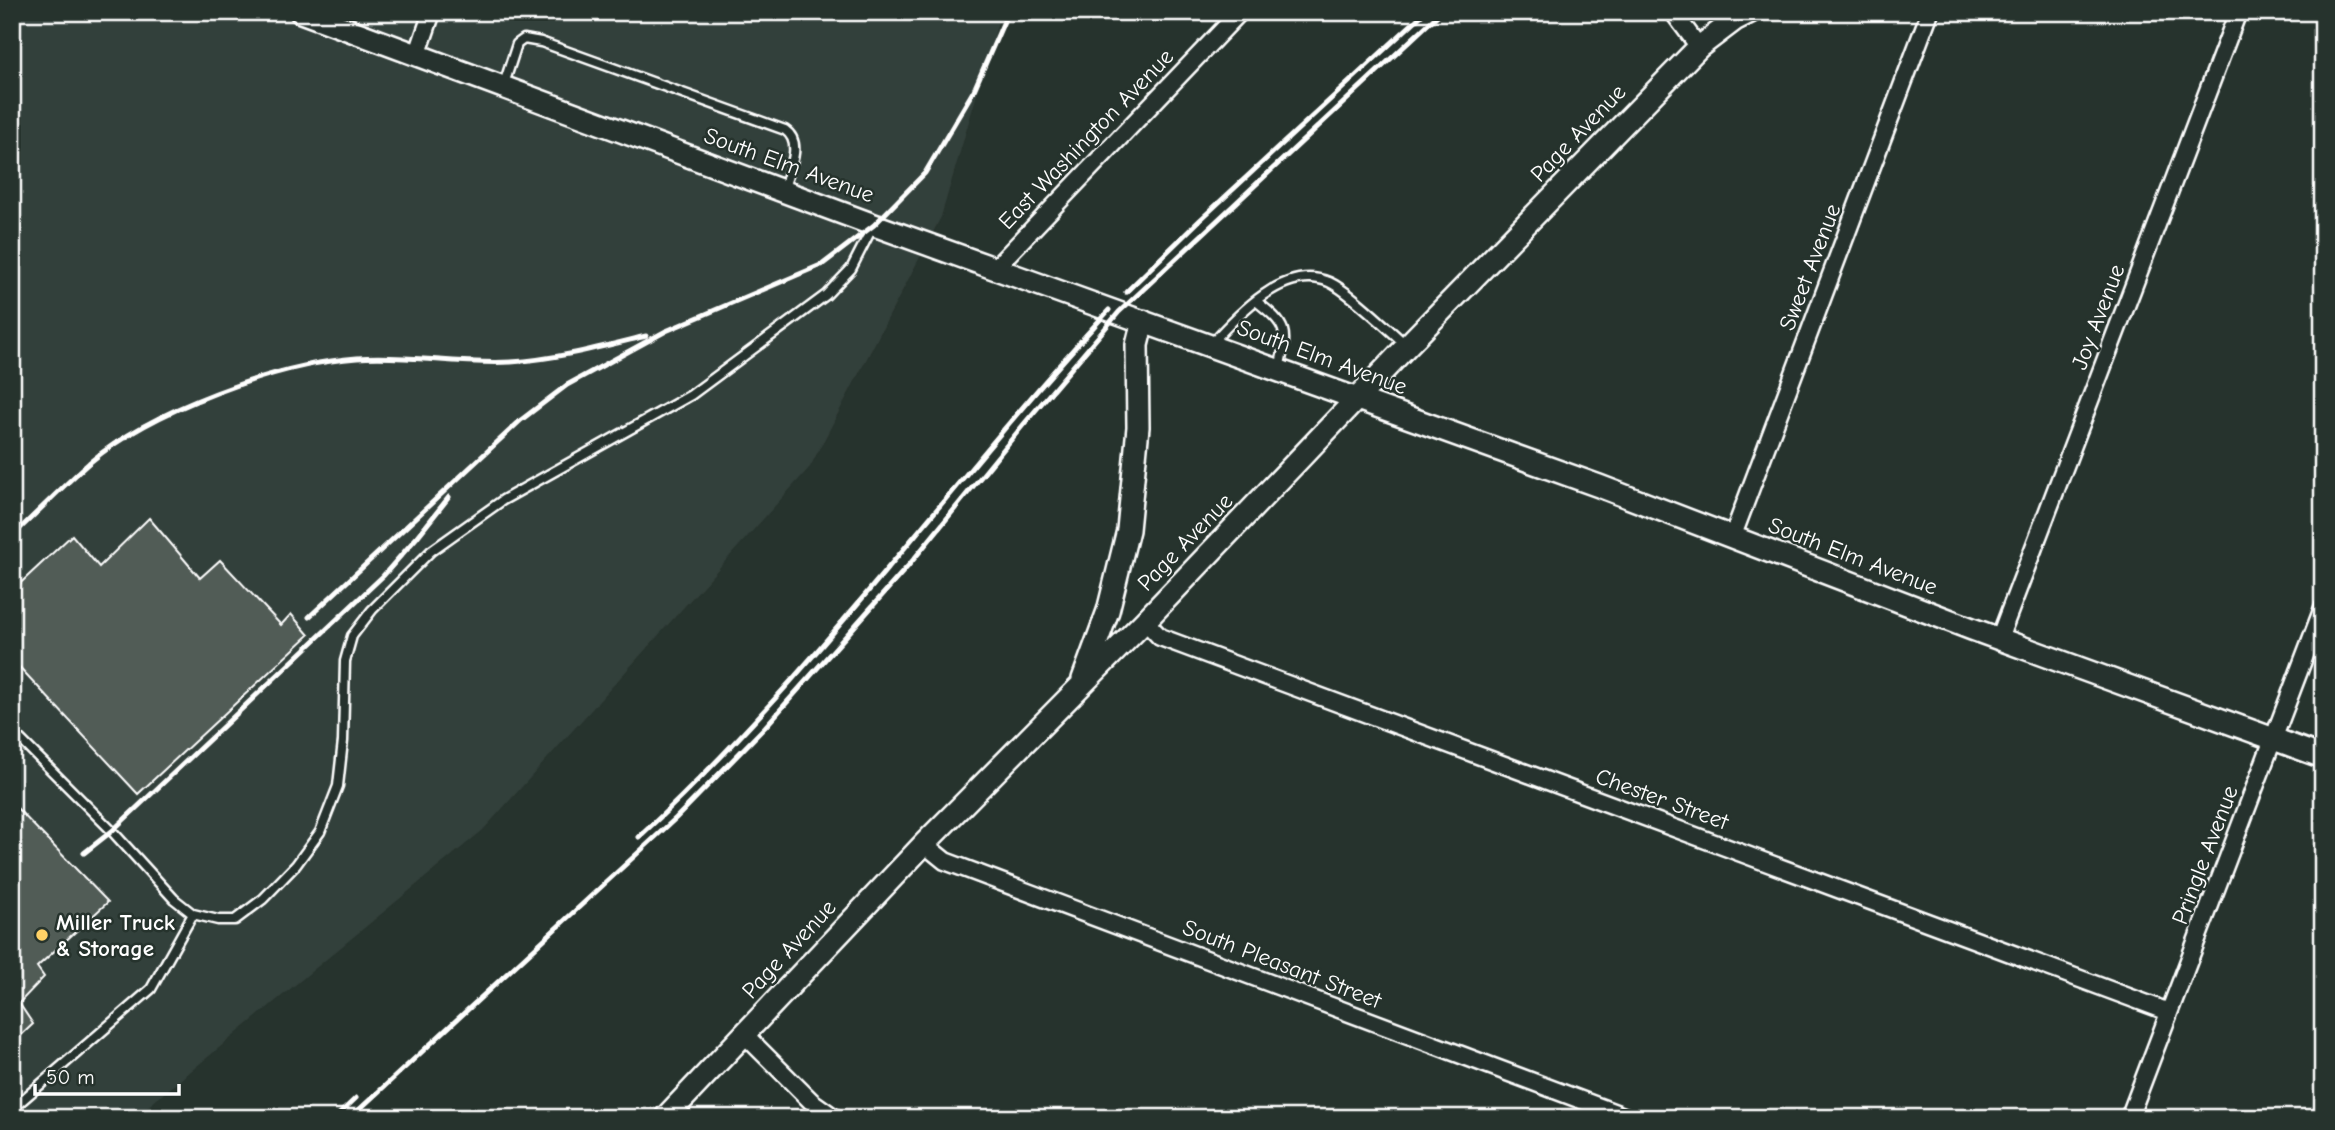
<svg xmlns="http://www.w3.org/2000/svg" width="2335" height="1130" font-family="'Comic Neue',sans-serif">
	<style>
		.built { fill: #333f3a }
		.building { fill: #515c57; stroke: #fff; stroke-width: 2 }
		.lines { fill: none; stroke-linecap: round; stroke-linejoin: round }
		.service-casing { stroke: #fff; stroke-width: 13 }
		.minor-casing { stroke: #fff; stroke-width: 21 }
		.tertiary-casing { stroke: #fff; stroke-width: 26 }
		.service { stroke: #26332d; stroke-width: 8 }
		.minor { stroke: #26332d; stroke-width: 16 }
		.tertiary { stroke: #26332d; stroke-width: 21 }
		.rail { stroke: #fff; stroke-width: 5 }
		.poi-dot { fill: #ffd166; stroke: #26332d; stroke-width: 2.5 }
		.labels { text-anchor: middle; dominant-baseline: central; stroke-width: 5; stroke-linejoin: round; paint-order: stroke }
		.street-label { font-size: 23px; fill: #fff; stroke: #26332d }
		.poi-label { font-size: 23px; font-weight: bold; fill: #fff; stroke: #26332d; text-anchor: start }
	</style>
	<rect width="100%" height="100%" fill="#26332d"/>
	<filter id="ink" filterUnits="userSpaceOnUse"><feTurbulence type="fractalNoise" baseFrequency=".0143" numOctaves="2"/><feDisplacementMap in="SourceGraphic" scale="14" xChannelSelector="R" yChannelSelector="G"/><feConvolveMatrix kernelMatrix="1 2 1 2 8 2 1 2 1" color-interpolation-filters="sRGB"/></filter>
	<g filter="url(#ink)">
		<!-- built -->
		<path class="built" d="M12 12H1001L941 217 810 467 483 830 134 1118H12Z"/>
		<!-- building -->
		<path class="building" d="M149 518 200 578 220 560 281 625 291 614 309 635 138 794 12 659V591L72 535 99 567Z
			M12 803 108 902 37 967 44 977 19 1003 33 1024 12 1044Z"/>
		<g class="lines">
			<!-- service casing -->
			<g class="service-casing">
				<path id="service" d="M504 84 517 44 524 39 541 42 785 130C804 143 789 171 783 190
					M1256 301C1288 326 1288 330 1279 369
					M1211 344C1237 315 1285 263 1329 282 1349 291 1387 328 1405 344
					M12 731 112 831 174 899 193 914 218 920H235L263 899 296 865 320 832 338 786 343 741 345 661 352 636 372 610 431 551 503 500 691 395 826 295 851 269 873 226
					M12 1109 151 989 193 914"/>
			</g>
			<!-- minor casing -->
			<g class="minor-casing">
				<path id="minor" d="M1673 12 1699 47
					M417 56 432 12
					M995 268 1240 12
					M1732 538 1930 12
					M1145 621 1160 637 2169 1012
					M1999 639 2238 12
					M924 844 945 861 1629 1118
					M744 1034 811 1101 835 1118
					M2129 1118 2323 608"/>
			</g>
			<!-- tertiary casing -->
			<g class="tertiary-casing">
				<path id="tertiary" d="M301 12 874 225 1599 486 1972 629 2323 757
					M1083 679 1108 611 1128 530 1138 427 1137 345 1143 321
					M665 1118 924 844 1145 621 1407 346 1699 47 1736 19 1750 12"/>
			</g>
			<!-- service -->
			<use href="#service" class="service"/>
			<!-- minor -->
			<use href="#minor" class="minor"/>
			<!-- tertiary -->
			<use href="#tertiary" class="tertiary"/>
			<!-- rail -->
			<path class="rail" d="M1126 292 1200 220 1425 12
				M12 536C38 512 63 486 89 463 152 410 276 364 357 358 406 354 461 365 511 362 557 359 601 347 646 336
				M309 617 521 420 567 385 666 331 823 264 874 225 925 173 974 90 1008 12
				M639 837C813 677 949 483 1109 310
				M84 853 112 831 383 576 418 536 449 497
				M335 1118 356 1098
				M350 1118 676 818 765 727 909 565 1024 424 1119 312 1441 12"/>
		</g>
	</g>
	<!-- markers -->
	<circle class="poi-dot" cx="42" cy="935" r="7"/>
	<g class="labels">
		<!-- street labels -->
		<g class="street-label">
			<text transform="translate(1578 133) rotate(-46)">Page Avenue</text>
			<text transform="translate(1086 139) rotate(-46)">East Washington Avenue</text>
			<text transform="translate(789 165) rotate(20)">South Elm Avenue</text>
			<text transform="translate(1810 267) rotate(-69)">Sweet Avenue</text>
			<text transform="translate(2098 317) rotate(-69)">Joy Avenue</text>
			<text transform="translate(1322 357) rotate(20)">South Elm Avenue</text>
			<text transform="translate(1185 542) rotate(-46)">Page Avenue</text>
			<text transform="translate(1853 556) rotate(21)">South Elm Avenue</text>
			<text transform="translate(1662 799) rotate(20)">Chester Street</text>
			<text transform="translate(2205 855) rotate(-69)">Pringle Avenue</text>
			<text transform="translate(789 949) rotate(-47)">Page Avenue</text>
			<text transform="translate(1282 964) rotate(21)">South Pleasant Street</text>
		</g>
		<!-- poi labels -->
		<g class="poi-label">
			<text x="56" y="922">Miller Truck<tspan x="56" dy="26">&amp; Storage</tspan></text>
		</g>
	</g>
	<!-- margin -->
	<rect width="2335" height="1130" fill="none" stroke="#26332d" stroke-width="42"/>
	<rect x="21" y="21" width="2293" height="1088" fill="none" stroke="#fff" stroke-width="2.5" filter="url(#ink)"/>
	<!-- scale -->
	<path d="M35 1084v10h144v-10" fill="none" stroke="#ffffff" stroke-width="3.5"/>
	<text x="46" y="1084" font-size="21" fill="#ffffff" stroke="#26332d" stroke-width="5" paint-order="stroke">50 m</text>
</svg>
